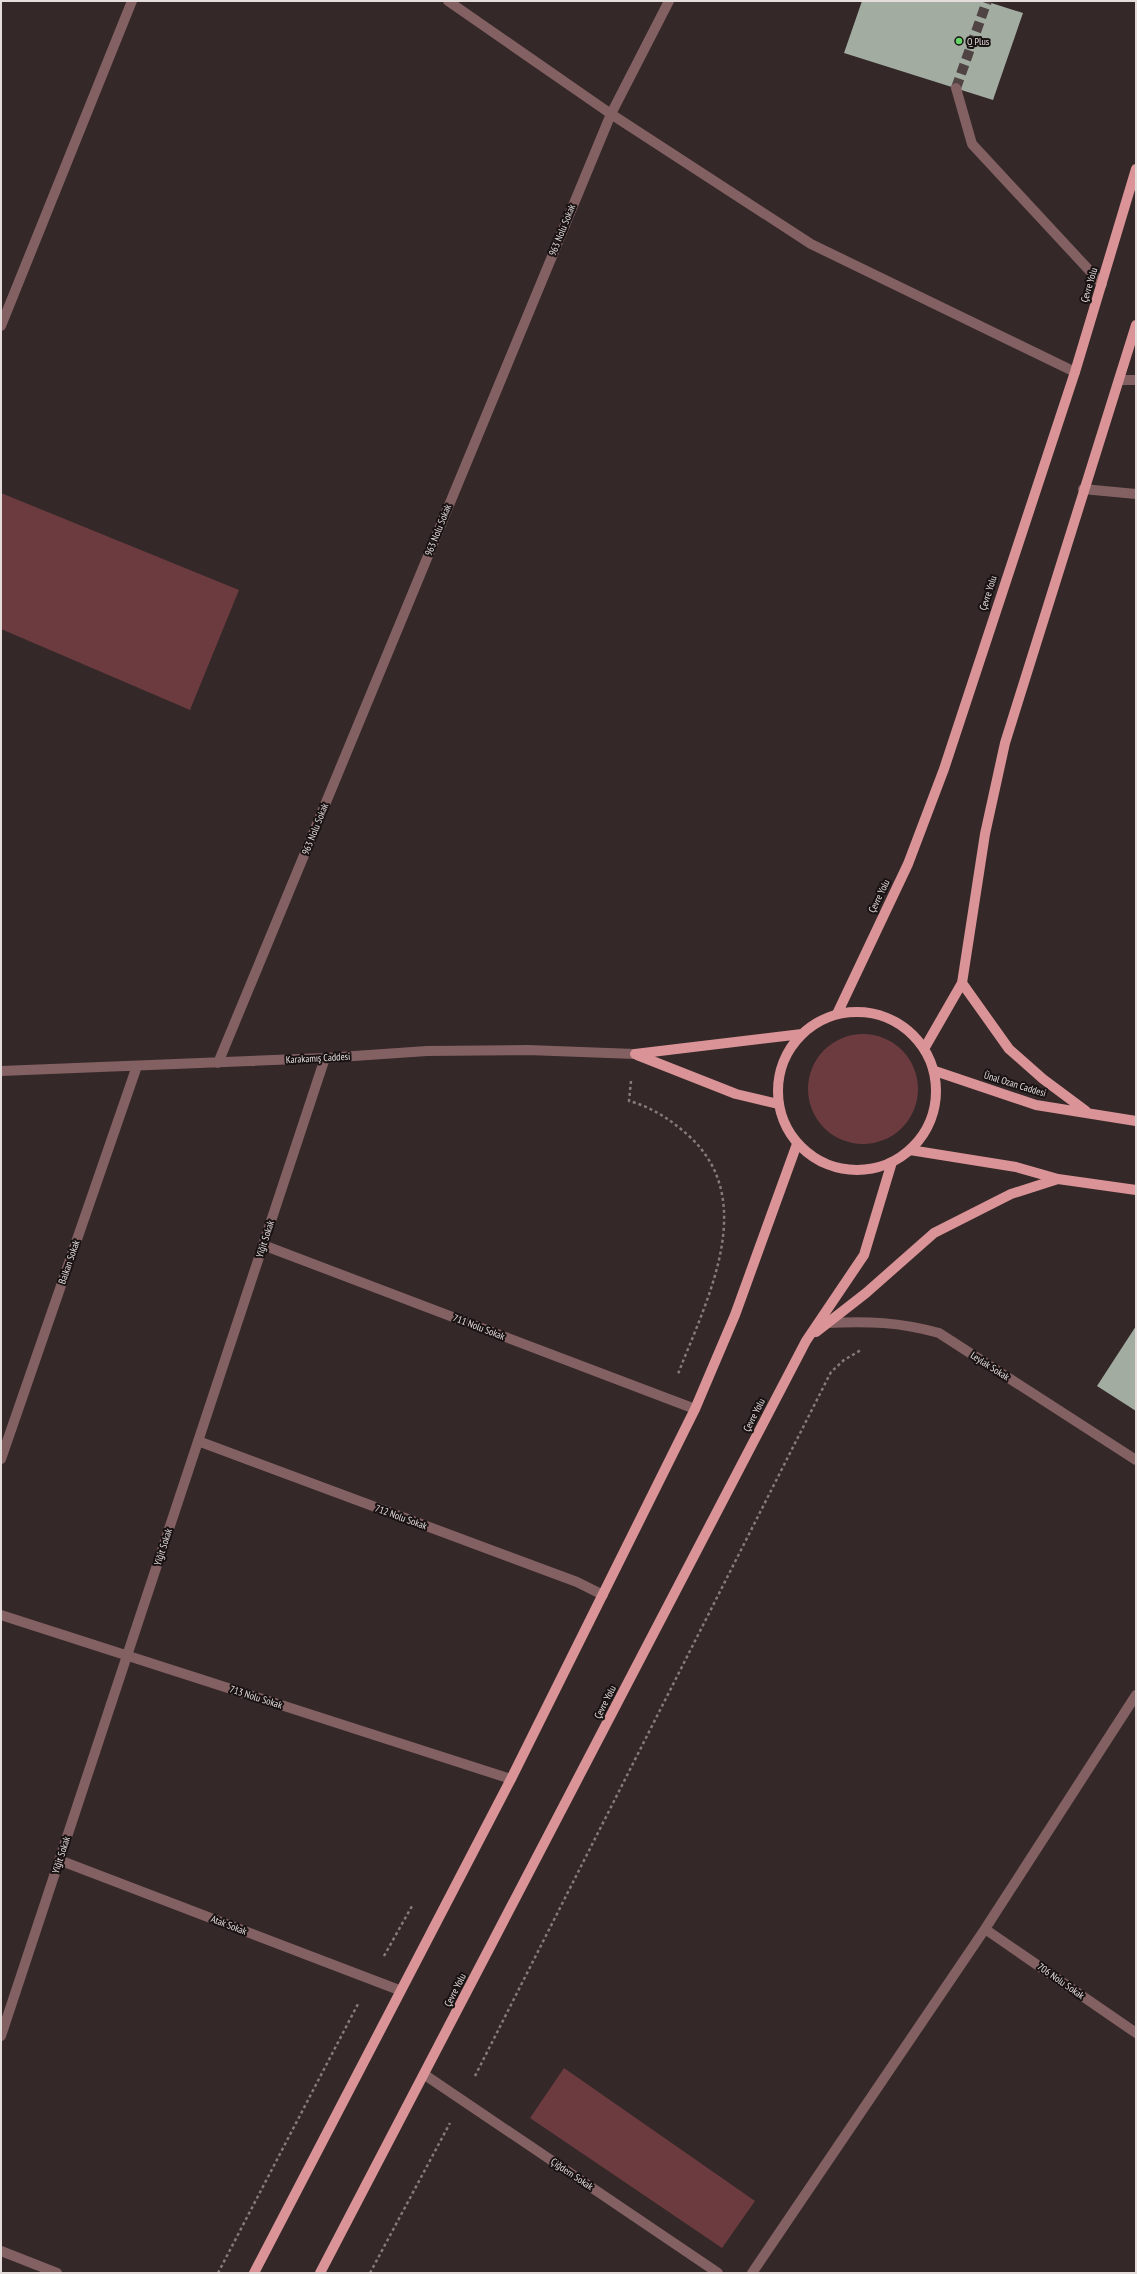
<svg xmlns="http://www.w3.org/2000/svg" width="1137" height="2274" font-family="'PT Sans Narrow',sans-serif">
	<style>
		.green { fill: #6b3b3f }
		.building { fill: #a2aca1 }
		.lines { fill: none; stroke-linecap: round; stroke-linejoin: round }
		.minor-tunnel { stroke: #4f4343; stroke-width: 10; stroke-dasharray: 10 5; stroke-linecap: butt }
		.path { stroke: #857b7b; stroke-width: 2.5; stroke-dasharray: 3 3; stroke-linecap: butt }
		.minor { stroke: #836061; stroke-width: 10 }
		.major { stroke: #da9396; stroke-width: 10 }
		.poi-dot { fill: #65d467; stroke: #181212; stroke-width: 1.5 }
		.labels { text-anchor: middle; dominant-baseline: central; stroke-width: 4; stroke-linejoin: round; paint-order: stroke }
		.poi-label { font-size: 10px; fill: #e5dcdc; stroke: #181212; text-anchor: start }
		.street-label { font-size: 10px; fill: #e5dcdc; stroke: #181212 }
	</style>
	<rect width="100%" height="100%" fill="#342828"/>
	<!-- green -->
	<path class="green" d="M1 493 239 590 190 710 1 629Z
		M808 1089a55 55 0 1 1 110 0a55 55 0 1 1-110 0Z
		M564 2068 755 2201 722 2248 530 2118Z"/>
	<!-- building -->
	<path class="building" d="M862 1H985L1023 13 993 100 844 53Z
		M1136 1326V1411L1097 1386Z"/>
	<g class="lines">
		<!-- minor-tunnel -->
		<path class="minor-tunnel" d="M956 88 987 1"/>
		<!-- path -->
		<path class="path" d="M631 1081 629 1101C652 1107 671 1120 689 1136 760 1201 706 1301 678 1374
			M384 1956 412 1906
			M475 2076 831 1372 844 1360 861 1350
			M218 2273 359 2002
			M370 2273 450 2123"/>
		<!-- minor -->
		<path class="minor" d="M448 1 611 114 811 244 1075 372
			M956 88 972 144 1102 284
			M1 326 132 1
			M1119 380H1136
			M1083 489 1136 494
			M218 1063 611 114 669 1
			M1 1071 325 1058 427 1051 528 1050 635 1054
			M263 1245 695 1409
			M827 1323C869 1321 899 1322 939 1333L1136 1460
			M198 1441 577 1582 603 1595
			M1 1459 137 1066
			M1 1615 511 1779
			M59 1860 399 1990
			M985 1929 1136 2033
			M1 2036 325 1058
			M425 2075 718 2273
			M1 2251 57 2273
			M752 2273 985 1929 1136 1695"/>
		<!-- major -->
		<path class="major" d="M962 983 1009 1049 1043 1079 1086 1111
			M778 1091a79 79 0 1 1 158 0a79 79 0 1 1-158 0Z
			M837 1014 908 864 944 769 1075 372 1136 169
			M924 1049 962 983 985 834 1005 743 1136 325
			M635 1054 802 1034
			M637 1055 736 1094 778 1104
			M935 1071 1036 1105 1136 1121
			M910 1150 1016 1167 1058 1179 1136 1190
			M816 1332 866 1293 934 1233 1011 1194 1058 1179
			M254 2273 511 1779 695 1409 735 1315 797 1144
			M320 2273 806 1341 864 1255 892 1162"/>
	</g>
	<!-- markers -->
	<circle class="poi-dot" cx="959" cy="41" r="4"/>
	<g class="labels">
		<!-- poi labels -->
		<g class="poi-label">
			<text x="967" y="41">Q Plus</text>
		</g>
		<!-- street labels -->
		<g class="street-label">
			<text transform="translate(562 230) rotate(-68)">963 Nolu Sokak</text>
			<text transform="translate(1089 285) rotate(-73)">Çevre Yolu</text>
			<text transform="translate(438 530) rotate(-68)">963 Nolu Sokak</text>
			<text transform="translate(988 593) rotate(-72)">Çevre Yolu</text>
			<text transform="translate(315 829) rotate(-68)">963 Nolu Sokak</text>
			<text transform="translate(879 896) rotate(-64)">Çevre Yolu</text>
			<text transform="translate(318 1058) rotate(-3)">Karakamış Caddesi</text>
			<text transform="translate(1015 1084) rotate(17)">Ünal Ozan Caddesi</text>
			<text transform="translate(265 1239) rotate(-72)">Yiğit Sokak</text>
			<text transform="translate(69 1262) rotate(-71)">Balkan Sokak</text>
			<text transform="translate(479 1327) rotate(21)">711 Nolu Sokak</text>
			<text transform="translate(990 1366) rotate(33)">Leylak Sokak</text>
			<text transform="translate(754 1415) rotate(-63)">Çevre Yolu</text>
			<text transform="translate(401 1517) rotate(20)">712 Nolu Sokak</text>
			<text transform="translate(163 1547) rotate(-72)">Yiğit Sokak</text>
			<text transform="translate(256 1697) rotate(18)">713 Nolu Sokak</text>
			<text transform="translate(605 1702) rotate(-63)">Çevre Yolu</text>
			<text transform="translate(61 1855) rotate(-72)">Yiğit Sokak</text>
			<text transform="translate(229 1925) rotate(21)">Atak Sokak</text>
			<text transform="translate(1061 1981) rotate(35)">706 Nolu Sokak</text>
			<text transform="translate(455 1990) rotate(-63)">Çevre Yolu</text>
			<text transform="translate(572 2174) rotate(34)">Çiğdem Sokak</text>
		</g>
	</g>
	<!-- border -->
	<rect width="1137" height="2274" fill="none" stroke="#e5dcdc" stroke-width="4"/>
</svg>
